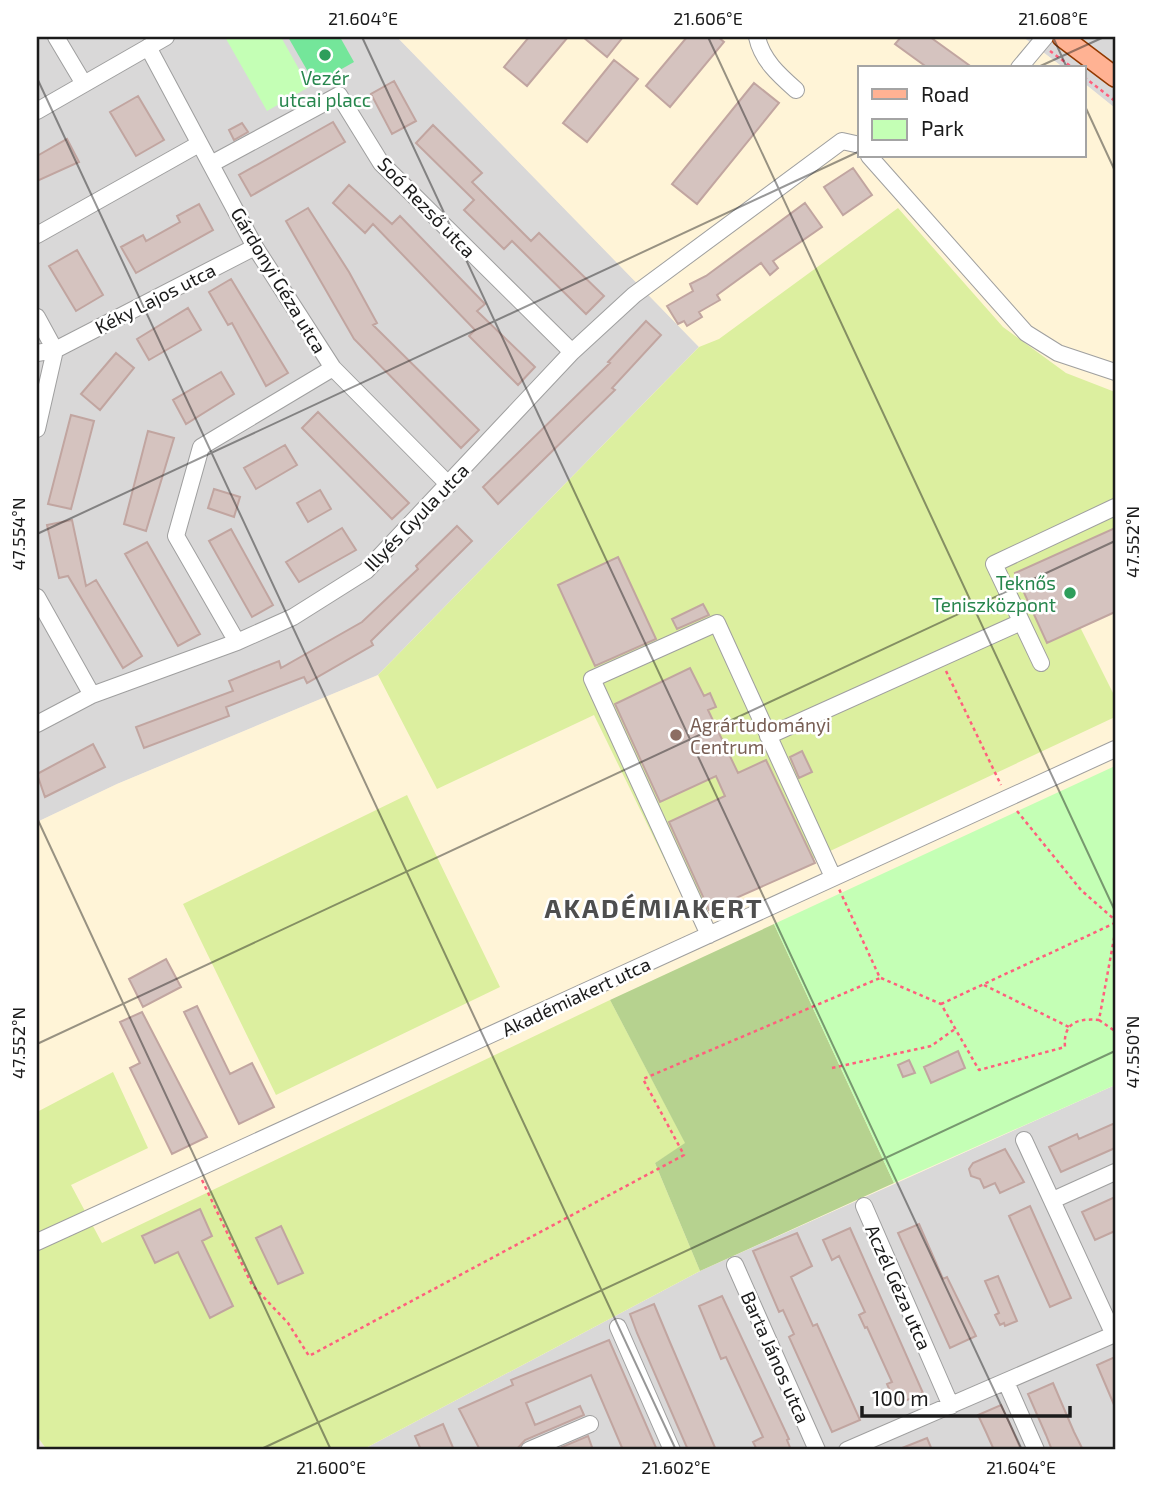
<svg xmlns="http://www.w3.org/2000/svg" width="1152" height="1487" font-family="'Exo 2',sans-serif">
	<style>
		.residential { fill: #d9d8d8 }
		.education { fill: #fff4d7 }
		.grass { fill: #dcef9f }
		.forest { fill: #b6d28f }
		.park { fill: #c4ffb5 }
		.pitch { fill: #74e69a }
		.building { fill: #d5c3bf; stroke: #c1a5a0; stroke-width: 2 }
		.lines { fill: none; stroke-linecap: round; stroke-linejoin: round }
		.minor-casing { stroke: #9f9f9f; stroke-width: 18 }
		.major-casing { stroke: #923900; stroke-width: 22 }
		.path { stroke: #ff5f7c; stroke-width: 2.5; stroke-dasharray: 3.5 3.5; stroke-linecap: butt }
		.minor { stroke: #fff; stroke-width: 16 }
		.major { stroke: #ffb293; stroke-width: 19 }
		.ticks { fill: none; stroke: #1b1b1b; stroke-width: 2; stroke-opacity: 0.45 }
		.leisure-dot { fill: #2e9e5b; stroke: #fff; stroke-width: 2.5 }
		.education-dot { fill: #8d6e63; stroke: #fff; stroke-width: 2.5 }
		.labels { text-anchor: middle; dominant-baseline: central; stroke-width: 5; stroke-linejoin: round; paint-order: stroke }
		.leisure-label { font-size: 19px; fill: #27864d; stroke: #fff }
		.street-label { font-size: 19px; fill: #1b1b1b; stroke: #fff }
		.education-label { font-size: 19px; fill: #785e54; stroke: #fff; text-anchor: start }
		.district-label { font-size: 26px; font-weight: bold; letter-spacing: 2px; fill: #4e4e4e; stroke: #fff }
		.neatline { fill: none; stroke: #1b1b1b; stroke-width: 2.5 }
		.ticks-label { font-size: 18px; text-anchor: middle; fill: #1b1b1b }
	</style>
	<rect width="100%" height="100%" fill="#eee5df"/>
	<!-- residential -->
	<path class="residential" d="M37 37H397L699 347 378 675 117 784 37 822Z
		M1023 37H1115V108L1084 83V68H1064Z
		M1115 1085V1450H362L700 1271Z"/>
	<!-- education -->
	<path class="education" d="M397 37H1023L1064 68H860V156H1084V83L1115 108V1085L700 1271 362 1450H47L37 1436V822L117 784 378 675 699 347Z"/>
	<!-- grass -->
	<path class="grass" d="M898 208 1003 327 1066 373 1115 392V603L1077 621 1115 697V717L692 916 594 715 437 789 378 675 699 347 719 339Z
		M407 795 500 987 276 1095 183 904Z
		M610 1000 686 1144 655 1163 700 1271 362 1450H47L37 1436V1112L113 1072 148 1148 71 1185 102 1243Z"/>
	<!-- forest -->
	<path class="forest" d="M774 924 894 1183 700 1271 655 1163 685 1143 610 1000Z"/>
	<!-- park -->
	<path class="park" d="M225 37H281L309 87 267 111Z
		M1115 766V1085L894 1183 774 924Z"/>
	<!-- pitch -->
	<path class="pitch" d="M288 37H340L354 62 315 84Z"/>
	<!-- building -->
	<path class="building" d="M529 37H568L527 86 504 67Z
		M583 37H623L607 57Z
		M687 37H718L724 42 670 107 646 86Z
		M901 37H930L973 68H928L895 44Z
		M614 60 638 79 587 142 563 123Z
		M394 81 416 121 392 134 371 94Z
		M754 83 779 103 697 204 672 184Z
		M138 96 164 140 136 156 110 112Z
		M333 122 345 142 251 196 239 175Z
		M242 123 248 132 234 140 229 130Z
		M433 125 482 173 472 182 531 241 539 233 604 296 586 314 512 241 504 249 464 210 474 200 416 143Z
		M67 139 79 162 37 181V156Z
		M853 168 872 195 843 215 824 187Z
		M349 185 392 224 400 216 485 304 477 311 535 367 518 385 469 336 475 330 373 224 365 233 333 203Z
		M805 203 822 227 773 261 778 268 770 275 761 263 717 295 720 300 699 312 702 317 687 326 684 321 678 324 667 306 693 291 690 284 706 276Z
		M199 204 213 230 136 273 121 247 143 235 146 241 180 222 177 216Z
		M308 208 349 272 377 323 373 325 479 430 461 448 354 339 286 221Z
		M77 250 103 295 76 311 49 266Z
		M231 279 288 373 266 386 232 323 228 325 209 292Z
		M188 308 201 330 149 360 137 339Z
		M646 321 661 335 612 388 615 390 498 504 483 487 610 363 608 362Z
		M116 353 134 368 100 410 81 394Z
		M221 372 234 394 186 424 173 400Z
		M318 412 409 503 392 519 302 428Z
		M71 415 94 421 71 509 48 504Z
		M148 431 174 438 146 531 124 524Z
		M285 445 297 465 256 489 244 468Z
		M214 489 240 497 234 517 208 508Z
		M320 490 331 509 308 522 297 503Z
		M72 520 86 586 96 580 142 656 123 668 68 576 59 578 47 525Z
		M457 526 472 541 371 641 373 645 307 683 304 677 226 707 229 716 144 748 136 727 233 691 229 681 279 661 281 668 362 622 418 569 416 566Z
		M342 528 356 550 299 582 286 562Z
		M1115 528V612L1047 643 1015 573Z
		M231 529 273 605 252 617 209 541Z
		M147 542 200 634 178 646 125 554Z
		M618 557 656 639 595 666 558 585Z
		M703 604 709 615 677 629 672 619Z
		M690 668 704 696 710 693 716 707 708 710 738 773 766 760 815 863 709 910 669 822 725 796 716 776 660 802 615 704Z
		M93 744 105 767 45 797 37 774Z
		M802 751 812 772 799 778 790 757Z
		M166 959 181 987 143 1007 129 979Z
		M197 1006 230 1074 252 1063 274 1107 239 1124 184 1012Z
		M142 1012 207 1137 172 1154 130 1068 140 1063 120 1022Z
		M958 1051 965 1068 931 1083 924 1067Z
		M909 1060 915 1073 903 1077 898 1065Z
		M1115 1123V1148L1061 1172 1049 1147 1077 1134 1079 1139Z
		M1005 1149 1024 1182 1000 1193 995 1183 984 1188 980 1179 971 1176 969 1169 973 1163Z
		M1115 1197V1231L1095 1240 1082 1212Z
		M1030 1206 1071 1298 1050 1307 1009 1216Z
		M200 1209 212 1236 202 1241 233 1306 210 1318 178 1252 155 1263 142 1236Z
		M919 1224 943 1279 947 1277 976 1336 950 1348 898 1233Z
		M281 1226 303 1273 278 1284 256 1238Z
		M850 1228 923 1393 896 1405 887 1384 892 1382 867 1327 865 1328 859 1315 865 1312 839 1256 832 1260 823 1240Z
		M797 1233 812 1266 791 1277 813 1326 817 1324 860 1420 832 1432 789 1337 794 1334 783 1310 779 1312 753 1251Z
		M998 1276 1017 1321 1005 1326 1004 1323 1000 1325 995 1315 999 1313 985 1281Z
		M722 1296 789 1439 787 1440 791 1450H757L753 1442 763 1437 726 1357 721 1359 699 1306Z
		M654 1304 669 1340 716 1450H688L637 1333 630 1314Z
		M609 1340 657 1450H623L591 1375 526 1403 535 1425 580 1406 584 1415 525 1440 516 1450H480L459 1409 513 1385 511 1380Z
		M1115 1357V1407L1097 1365Z
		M1053 1383 1074 1432 1083 1450H1052L1046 1435 1028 1394Z
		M1001 1405 1009 1422 1021 1450H994L986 1432 978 1415Z
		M443 1424 454 1450H421L415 1436Z
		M588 1436 593 1450H563L562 1447Z
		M927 1438 932 1450H897Z"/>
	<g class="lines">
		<!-- minor casing -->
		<g class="minor-casing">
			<path id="minor" d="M56 37 84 84
				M757 37C762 60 779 75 796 90
				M148 47 255 247 333 368 449 485
				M1019 68 1045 37
				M37 111 166 37
				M869 156 1026 333 1058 353 1115 372
				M211 164 339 95 381 163 572 352
				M37 235 199 144
				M37 317 55 350 37 429
				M37 353 55 350 255 247
				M37 597 92 695
				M237 642 176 536 201 447 333 368
				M1041 663 994 564 1115 507
				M37 724 92 695 237 642 293 617 366 571 572 352 634 295 842 141 860 145
				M768 736 1021 622
				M709 935 592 679 717 623 833 877
				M1024 1140 1114 1335
				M1053 1200 1115 1172
				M864 1206 951 1406
				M37 1242 1115 749
				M735 1265 817 1450
				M618 1327 672 1450
				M1006 1382 1036 1450
				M529 1450 590 1424
				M847 1450 1115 1334"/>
		</g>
		<!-- major casing -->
		<g class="major-casing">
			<path id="major" d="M1062 37 1115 77"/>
		</g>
		<!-- path -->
		<path class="path" d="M1050 51 1073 68
			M1084 77 1115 101
			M946 671 1001 785
			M1017 811 1081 890 1115 920
			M881 978 941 1004 979 1070 1065 1047C1063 1023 1077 1018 1099 1020L1115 933
			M984 985 1069 1027
			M941 1004 1115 923
			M1099 1020 1115 1031
			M832 1068 931 1046 955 1029
			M202 1180 252 1285 288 1323 309 1356 684 1155 643 1079 880 978 839 889"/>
		<!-- minor -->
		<use href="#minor" class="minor"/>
		<!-- major -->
		<use href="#major" class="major"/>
	</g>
	<!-- ticks -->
	<path class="ticks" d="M362 37 1022 1450M708 37 1115 911M1053 37 1067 68M1036 68 1104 37M37 78 676 1450M1084 104 1115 171M37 534 860 151M37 818 331 1450M37 1044 1115 541M259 1450 1115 1051"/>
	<!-- markers -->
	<g class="leisure-dot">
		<circle cx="325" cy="55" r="7"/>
		<circle cx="1070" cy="593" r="7"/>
	</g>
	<circle class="education-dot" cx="676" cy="735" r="7"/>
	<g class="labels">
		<!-- leisure labels -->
		<g class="leisure-label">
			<text x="325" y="77">Vezér<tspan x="325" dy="22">utcai placc</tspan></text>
			<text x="1056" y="582" text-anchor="end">Teknős<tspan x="1056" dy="22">Teniszközpont</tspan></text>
		</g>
		<!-- street labels -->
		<g class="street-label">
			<text transform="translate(427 207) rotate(46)">Soó Rezső utca</text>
			<text transform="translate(279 280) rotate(59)">Gárdonyi Géza utca</text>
			<text transform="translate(155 298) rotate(-27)">Kéky Lajos utca</text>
			<text transform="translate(416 517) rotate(-46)">Illyés Gyula utca</text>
			<text transform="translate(576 996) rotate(-25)">Akadémiakert utca</text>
			<text transform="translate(899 1287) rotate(66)">Aczél Géza utca</text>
			<text transform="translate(776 1357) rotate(66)">Barta János utca</text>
		</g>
		<!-- education labels -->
		<g class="education-label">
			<text x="690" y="724">Agrártudományi<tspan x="690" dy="22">Centrum</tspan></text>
		</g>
		<!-- district labels -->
		<g class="district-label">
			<text x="654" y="907">AKADÉMIAKERT</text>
		</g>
	</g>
	<!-- border -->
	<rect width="1152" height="1487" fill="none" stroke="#ffffff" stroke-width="77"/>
	<!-- legend -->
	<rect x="858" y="66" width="228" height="91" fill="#ffffff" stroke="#a4a4a4" stroke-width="2"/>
	<rect x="872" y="89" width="35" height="10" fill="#ffb293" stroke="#a4a4a4" stroke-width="2"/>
	<text x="921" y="102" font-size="21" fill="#1b1b1b">Road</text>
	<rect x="872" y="119" width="35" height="21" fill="#c4ffb5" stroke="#a4a4a4" stroke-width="2"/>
	<text x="921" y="136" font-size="21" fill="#1b1b1b">Park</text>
	<!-- scale -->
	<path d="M862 1406v10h208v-10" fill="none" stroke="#1b1b1b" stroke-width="3.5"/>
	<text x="872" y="1406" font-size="21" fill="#1b1b1b" stroke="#ffffff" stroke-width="5" paint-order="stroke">100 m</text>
	<rect x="38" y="38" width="1076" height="1410" class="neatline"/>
	<g class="ticks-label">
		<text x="363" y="25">21.604°E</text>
		<text x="708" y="25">21.606°E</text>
		<text x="1053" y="25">21.608°E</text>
		<text transform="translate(19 534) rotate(-90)" y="6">47.554°N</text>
		<text transform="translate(1133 542) rotate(-90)" y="6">47.552°N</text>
		<text transform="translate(19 1043) rotate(-90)" y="6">47.552°N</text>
		<text transform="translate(1133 1052) rotate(-90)" y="6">47.550°N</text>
		<text x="331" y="1474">21.600°E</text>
		<text x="676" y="1474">21.602°E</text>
		<text x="1021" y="1474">21.604°E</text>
	</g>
</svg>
